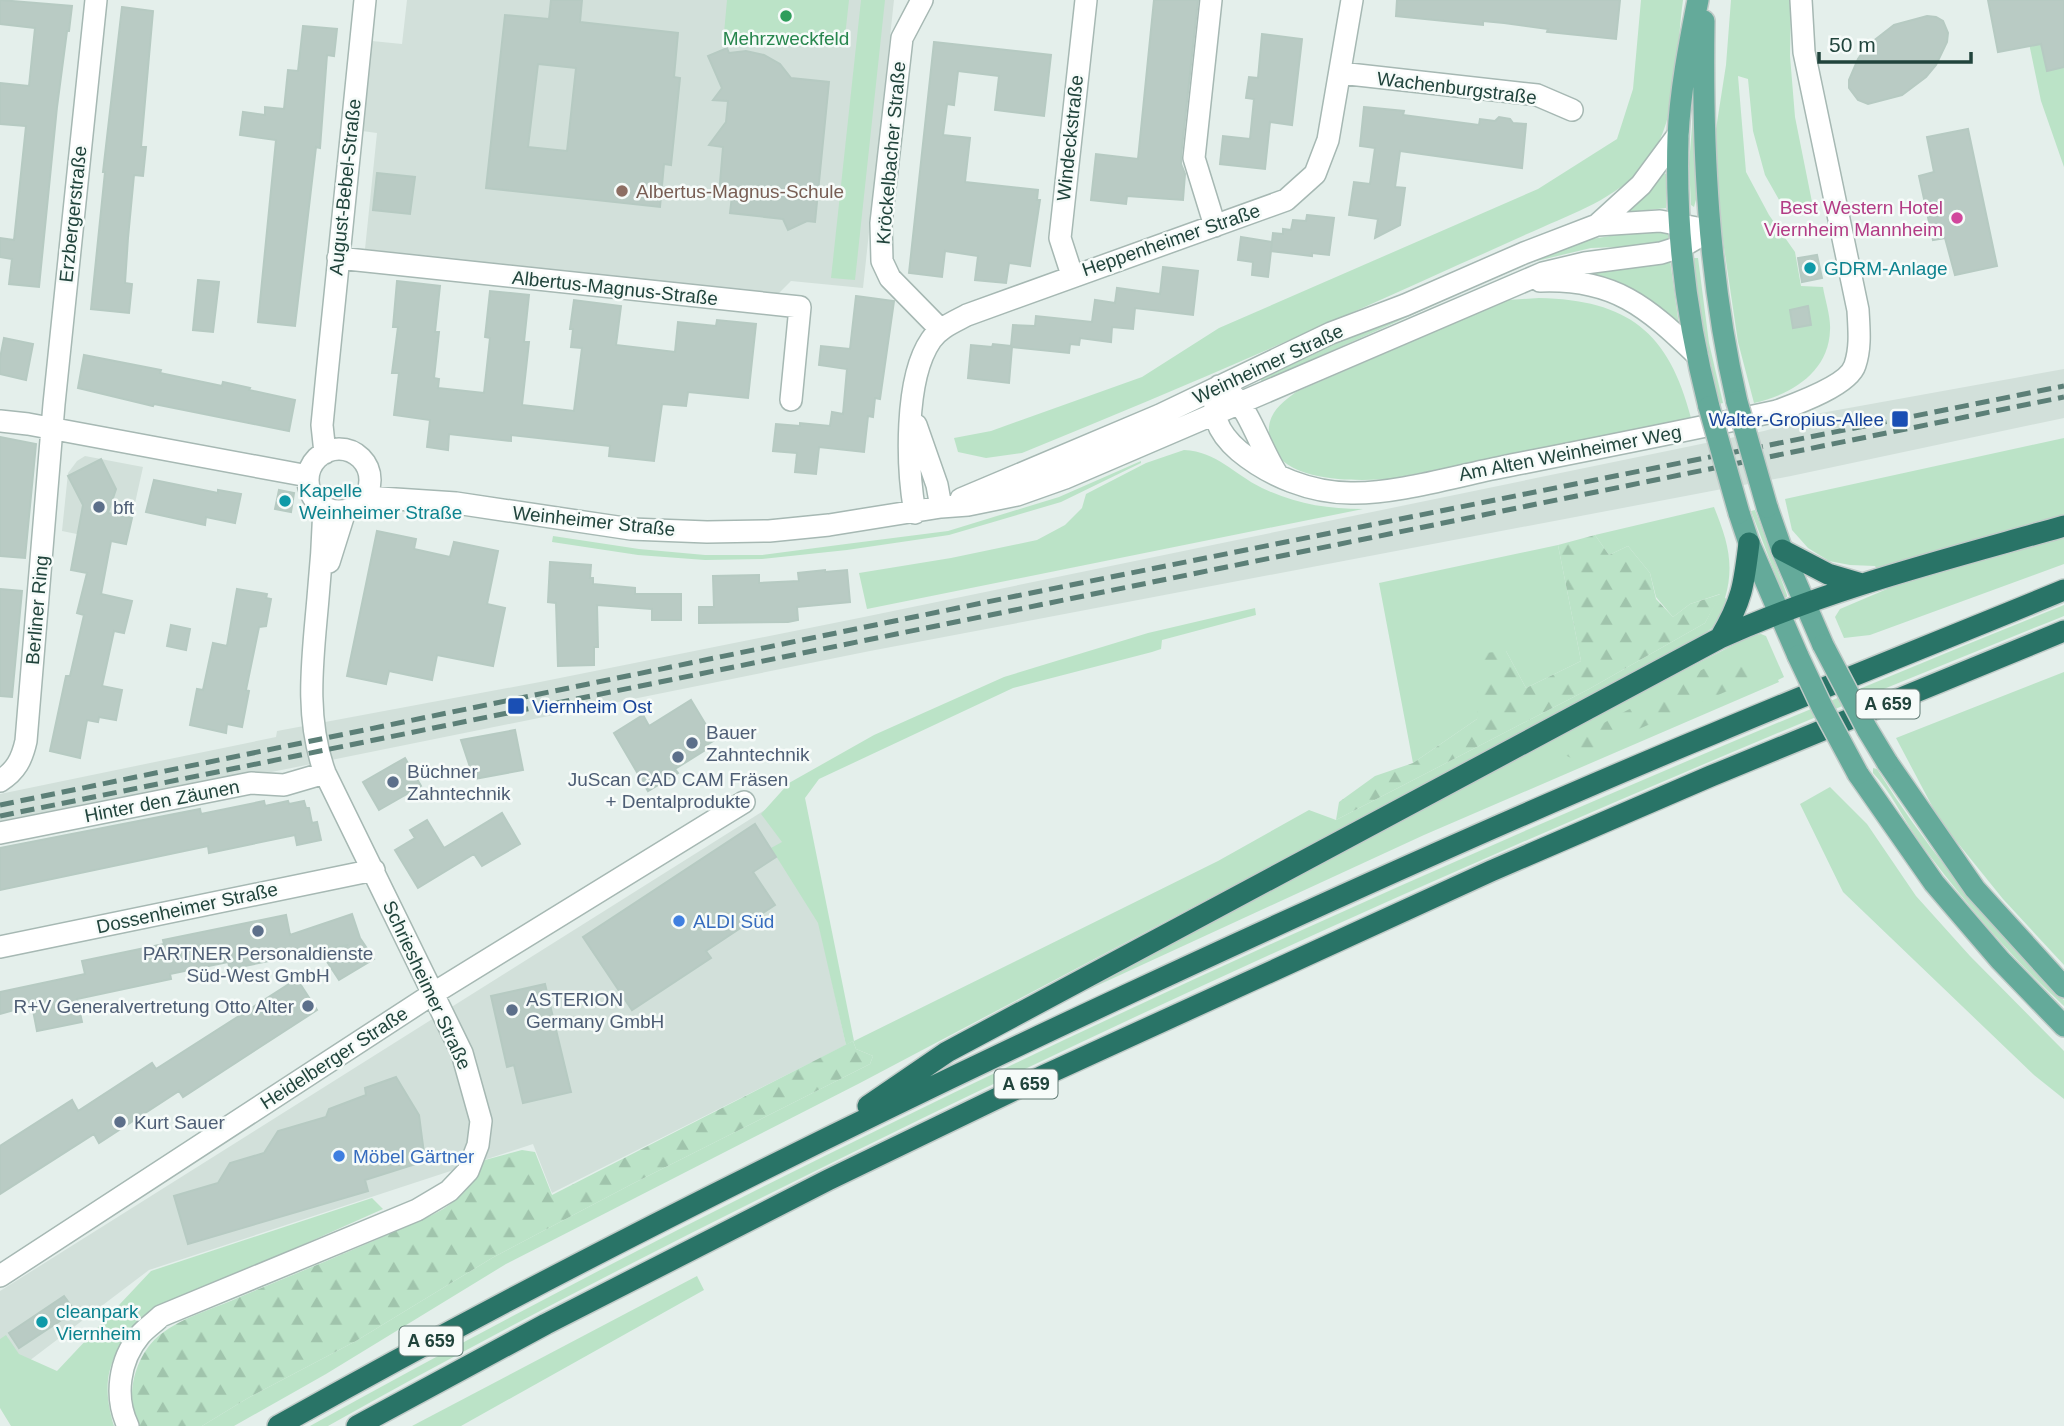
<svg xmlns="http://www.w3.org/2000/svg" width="2064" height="1426" font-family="Helvetica,sans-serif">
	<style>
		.built { fill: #d2e0da }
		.grass { fill: #bbe3c7 }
		.forest { fill: url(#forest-firs) }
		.building { fill: #b9cbc4; stroke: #b6cac2; stroke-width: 2; fill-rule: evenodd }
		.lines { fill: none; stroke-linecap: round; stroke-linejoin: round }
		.minor-casing { stroke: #a6b8b3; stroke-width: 24 }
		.major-casing { stroke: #c1cbc8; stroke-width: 24 }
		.highway-casing { stroke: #c1cbc8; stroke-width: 24 }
		.minor { stroke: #fff; stroke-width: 21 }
		.major { stroke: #64aa9a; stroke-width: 21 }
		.highway { stroke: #297467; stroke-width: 21 }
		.rail { stroke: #5c7f77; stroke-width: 5; stroke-dasharray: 14 7; stroke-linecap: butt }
		.major-bridge-casing { stroke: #c1cbc8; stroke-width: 24; stroke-linecap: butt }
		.major-bridge { stroke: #64aa9a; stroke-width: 21 }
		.leisure-dot { fill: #2e9e5b; stroke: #f6fbf9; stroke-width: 2.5 }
		.education-dot { fill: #8d6e63; stroke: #f6fbf9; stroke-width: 2.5 }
		.hotel-dot { fill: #d1479c; stroke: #f6fbf9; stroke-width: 2.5 }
		.culture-dot { fill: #0f9aa8; stroke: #f6fbf9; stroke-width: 2.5 }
		.transit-dot { fill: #1a4fb4; stroke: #f6fbf9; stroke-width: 2.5 }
		.service-dot { fill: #5c6f8a; stroke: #f6fbf9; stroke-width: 2.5 }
		.shop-dot { fill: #3f7fe0; stroke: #f6fbf9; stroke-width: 2.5 }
		.labels { text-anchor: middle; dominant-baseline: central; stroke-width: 5; stroke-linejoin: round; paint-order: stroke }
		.shield { fill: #f6fbf9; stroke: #617b75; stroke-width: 2 }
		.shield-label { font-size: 18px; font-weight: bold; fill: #21443c }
		.leisure-label { font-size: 19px; fill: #27864d; stroke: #f6fbf9 }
		.street-label { font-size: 19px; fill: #21443c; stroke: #f6fbf9 }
		.education-label { font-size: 19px; fill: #785e54; stroke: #f6fbf9; text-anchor: start }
		.hotel-label { font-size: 19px; fill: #b23c85; stroke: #f6fbf9; text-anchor: end }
		.culture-label { font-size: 19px; fill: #0d838f; stroke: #f6fbf9; text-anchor: start }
		.transit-label { font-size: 19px; fill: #164399; stroke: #f6fbf9; text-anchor: end }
		.service-label { font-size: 19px; fill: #4e5e75; stroke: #f6fbf9; text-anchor: start }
		.shop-label { font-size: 19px; fill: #366cbe; stroke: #f6fbf9; text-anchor: start }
	</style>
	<defs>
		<pattern id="forest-firs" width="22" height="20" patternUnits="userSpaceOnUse" patternTransform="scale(1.75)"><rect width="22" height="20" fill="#bbe3c7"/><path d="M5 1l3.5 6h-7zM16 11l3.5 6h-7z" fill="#a0c4ac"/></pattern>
	</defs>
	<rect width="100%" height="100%" fill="#e4efeb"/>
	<!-- built -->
	<path class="built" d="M407 0H894L863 288 791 281 778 294 365 249 377 133 362 131 372 41 402 44Z
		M2064 369V418L1791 476 870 651 0 827V794L276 737 277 731 540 682 864 617 1764 431 1792 423 1810 415Z
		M85 456 143 467 126 544 62 531 68 473 77 461Z
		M771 806 819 923 846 1045 552 1193 533 1144 149 1270 0 1383V1291Z"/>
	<!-- grass -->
	<path class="grass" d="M727 0H849L844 46 724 33Z
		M861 0H885L855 280 831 278Z
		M1641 0H1683C1676 49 1679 118 1649 159 1623 195 1581 210 1543 227 1515 239 1488 252 1460 264 1315 330 1169 393 1022 453L986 458 958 452 954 438 991 431 1142 377 1219 328 1538 189 1617 139 1633 89Z
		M1731 0H1791L1790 56 1795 117 1814 212H1797L1782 205 1765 175 1753 131 1748 79 1738 76 1746 172 1769 215 1795 252 1801 286 1823 287C1825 300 1831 317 1830 330 1829 372 1791 395 1754 403L1738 342 1719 214 1716 129 1726 65Z
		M2020 0H2032L2047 70 2064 67V167L2041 101Z
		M1693 115 1697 196 1694 207 1691 205 1689 164Z
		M1661 172 1666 174V208L1622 213Z
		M1662 230 1669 234 1670 241 1642 246 1591 248 1528 263 1262 382 1259 376 1494 272 1580 241 1628 233Z
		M1693 258H1698L1709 343 1723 403 1719 404 1702 321Z
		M1670 260 1679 326 1581 275V269Z
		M1539 298C1628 300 1669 332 1691 418L1390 479C1354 481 1274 484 1269 434 1267 414 1281 403 1296 392L1508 300Z
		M2064 438V564L1870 635 1844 638 1835 617 1840 609 1887 589 1875 566 1850 565 1829 561 1808 548 1792 530 1785 499Z
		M1184 450C1218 452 1232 473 1262 488 1296 504 1326 509 1363 509L867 609 859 573 951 558 1037 540 1065 525 1082 508 1086 494 1146 463Z
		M1141 461V463L1061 502 949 535 847 550 762 559 705 560 638 555 552 542 553 536 639 549 705 555H762L846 544 948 531 1059 497Z
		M1714 507C1727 539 1735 564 1725 598L1731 601 1712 628 1690 644 860 1083 506 1264 326 1374 234 1426H202L248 1398 356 1341 492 1258 632 1184 870 1064 873 1056 856 1049 853 1041 846 1045 818 923 771 848 782 842 761 814 789 783 874 735 1004 677 1148 633 1255 608 1256 615 1162 640 1161 649 1152 652 1013 688 819 779 805 798 854 1041 1218 861 1309 810 1336 820 1589 689 1705 623 1720 594 1690 604 1673 617 1656 597 1650 573 1628 546 1609 555 1595 535Z
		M1755 510 1787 595V597H1784L1751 511Z
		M1558 545 1581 661 1526 688 1506 651 1477 719 1413 763 1379 583Z
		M2064 605V616C1679 770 1300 935 927 1116 725 1215 523 1316 328 1426H310C875 1112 1465 847 2064 605Z
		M1761 634 1766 636 1784 677 1778 680 1779 682 1424 835 1068 999 1657 684 1753 635Z
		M2064 672V965L2003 899 1940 821 1896 738Z
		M1873 768 1877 769C1930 854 1994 929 2064 1000V1006C2010 957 1962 899 1918 840 1903 818 1891 792 1873 773Z
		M1830 787 1867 824 1916 896 1970 956 2064 1051V1099L2034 1075 1843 892 1800 804Z
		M372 1198 383 1209 143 1316C111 1353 99 1377 114 1426H11L0 1408V1339L6 1335 19 1354 57 1371 151 1271Z
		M697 1276 704 1290 461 1426H412Z"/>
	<!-- forest -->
	<path class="forest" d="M1595 535 1609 555 1628 546 1650 573 1656 599 1673 617 1690 604 1721 594 1705 623 1589 689 1336 820 1339 802 1375 776 1413 763 1477 719 1484 653 1506 651 1526 688 1581 661 1558 545Z
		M1720 660 1755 667 1746 683 1571 758 1563 754V745Z
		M853 1041 856 1049 873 1056 870 1064 632 1184 492 1258 356 1341 248 1398 202 1426H140C123 1398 135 1354 161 1334 182 1318 209 1310 233 1300 287 1277 342 1255 396 1231 413 1223 434 1216 449 1205 466 1193 475 1179 485 1160L522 1150 535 1152 552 1195Z"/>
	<!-- building -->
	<path class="building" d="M0 0 72 6 69 31H67L57 107 39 287 9 284 12 259 0 257V238L14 240 26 126 0 124V83L29 86 35 28 0 24Z
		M551 0H582L580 22 678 33 674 77 680 78 671 165 664 164 660 207 486 188 505 15 549 19ZM538 64 576 68 567 151 528 147Z
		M1154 0H1198L1181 157V164L1185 174 1183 200 1127 196 1126 204 1091 200 1096 154 1138 159Z
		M1397 0H1620L1616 39 1547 32 1548 29 1504 23 1483 21V25L1396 16Z
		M1988 0H2064V67L2047 71 2041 44 1998 52Z
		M122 7 153 11 141 147H146L143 176 134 175 128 238 125 283 132 284 129 313 91 309 105 172H103Z
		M1927 16 1936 17 1943 21 1948 33 1947 42 1936 65 1926 77 1902 95 1868 104 1858 100 1849 88V80L1858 59 1867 46 1894 25Z
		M303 26 337 29 334 56 327 55 320 148 316 147 295 326 258 322 276 140 240 135 243 112 265 115V107L284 109 288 70 298 71Z
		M1262 34 1302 39 1292 125 1270 122 1265 169 1220 164 1223 136 1250 139 1254 99 1246 98 1249 77 1258 78Z
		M934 42 1051 55 1044 116 995 110 999 76 958 71 954 105 947 104 943 135 970 138 965 182 1038 190 1037 200H1040L1030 266 1009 263 1006 283 975 280 978 256 945 251 942 277 909 273Z
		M727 48 729 53 746 51 764 55 780 64 791 78 829 82 815 222 807 221 788 230 783 219 730 213 732 196 719 195 723 147 709 145 726 122 728 101 713 100 722 88 708 56Z
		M1364 107 1404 111 1403 115 1479 125 1480 119 1495 121 1499 117 1510 119 1513 123 1526 124 1522 168 1400 151 1395 187 1405 188 1400 225 1375 238 1378 219 1349 215 1354 182 1370 184 1375 148 1360 146Z
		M1968 129 1997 266 1955 275 1945 238 1933 240 1919 176 1934 172 1927 137Z
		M377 173 415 177 410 214 373 210Z
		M1307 215 1334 218 1329 255 1312 253V256L1271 251 1273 233 1283 234V229L1291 230 1293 220 1306 221Z
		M1241 237 1272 242 1268 277 1252 275 1253 262 1238 260Z
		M1817 255 1822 278 1802 282 1798 258Z
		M1163 267 1198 271 1193 315 1135 308 1133 329 1112 327 1111 342 1080 338 1079 345 1070 344 1069 353 1012 347 1009 383 968 378 971 345 992 347 993 344 1011 346 1013 325 1035 326 1036 316 1092 322 1095 300 1115 303 1117 288 1160 294Z
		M198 280 219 282 213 332 193 330Z
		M397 281 440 286 435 332H439L434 378 439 379 438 388 484 393 490 338 485 337 490 291 529 295 524 342H529L522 405 574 411 582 348 571 347 573 329H570L574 300 621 306 616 345 675 352 678 322 716 326 717 320 756 324 748 398 688 392 686 406 662 404 654 461 609 456 610 446 511 435V441L449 434 448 450 427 447 430 420 394 415 399 373H392L398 327H393Z
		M856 296 894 301 880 399 875 398 873 417 868 416 864 452 819 447 816 474 795 472 797 453 773 451 776 424 800 426V423L830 426 832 412 843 414 847 369 819 365 821 346 850 349Z
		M1808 306 1811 325 1793 328 1790 310Z
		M4 338 33 344 26 380 0 374V358Z
		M84 355 161 370 160 373 222 386 223 382 250 388 249 390 295 400 289 431 154 404 153 406 78 388Z
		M0 437 36 444 25 558 0 556Z
		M101 459 116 489 108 513 132 518 126 544 111 541 101 594 132 601 124 633 114 631 102 686 122 690 116 720 99 717 98 722 87 720 80 758 50 751 66 676H70L84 615 77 613 87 573 71 570 83 505 68 476Z
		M154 480 218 493V490L241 494 235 523 206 517 205 525 146 512Z
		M279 490 294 493 291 512 275 509Z
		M377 531 416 539 414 549 450 557 454 542 498 551 487 604 505 608 493 666 437 655 432 680 389 671 386 684 347 676Z
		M550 562 591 565 590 578H593V584L635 588V594H681V620H652V609L597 605 598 647H594V665L558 666 556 603 548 602Z
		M825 570V572L847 570 850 602 797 607 798 620 788 622 699 623V607H714L713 576 759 575V583L799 581 798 573Z
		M0 589 22 591 12 697 0 696Z
		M237 589 267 594 266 598 271 599 266 626 259 627 246 690 249 691 242 727 227 724 226 733 190 725 197 689 203 690 213 643 227 646Z
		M171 625 190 629 186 650 167 646Z
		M691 700 715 740 705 746 707 749 675 769 678 773 648 791 614 733 643 715 649 726Z
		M515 730 523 770 474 779 461 740Z
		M405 758 421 786 379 810 363 782Z
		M264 801 265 806 288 801 289 804 304 801 306 808H309L312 823 317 822 321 840 297 845 295 835 209 853 208 846 0 890V848L200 809 201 814Z
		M502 813 520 844 482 866 474 854 418 888 395 850 415 838 410 830 427 820 444 848Z
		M755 824 776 857 753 872 775 905 706 951 711 958 632 1010 583 937Z
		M352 914 360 938 374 959 339 980 326 960 348 945 321 951 318 947 298 955 230 969 228 962 170 974 171 979 77 999 82 1022 37 1031 32 1005 0 1014V992L85 974 82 961 164 944 163 940 286 915 290 935Z
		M297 979 317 1010 183 1097 179 1091 99 1143 94 1134 0 1194V1146L72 1100 78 1111 152 1063 156 1069Z
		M545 984 571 1092 523 1103 514 1065 507 1067 491 996Z
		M396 1077 419 1115 425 1161 365 1180 368 1191 188 1244 174 1196 218 1183 230 1163 264 1153 278 1131 326 1117 329 1109 366 1095 365 1088Z
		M64 1296 75 1311 19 1348 9 1333Z"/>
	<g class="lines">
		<!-- minor casing -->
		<g class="minor-casing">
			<path id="minor" d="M922 0 902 38 881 223 882 261 890 278 941 330
				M1211 0 1194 158 1215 226
				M1340 73 1537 95 1572 110
				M1597 225 1641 185 1678 135
				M338 258 800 307 791 400
				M1072 275 1060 238 1086 0
				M1540 281C1614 278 1647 307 1697 355
				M1219 386C1209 413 1217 432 1239 451 1269 476 1311 493 1351 493 1396 494 1456 476 1502 467 1593 449 1685 431 1777 411 1796 404 1849 385 1855 365 1861 347 1859 329 1858 310L1804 52 1801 0
				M1231 393C1250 412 1261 449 1277 474
				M0 421 28 424 308 476
				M916 425 937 485 941 507
				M308 480a31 31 0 1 1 62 0a31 31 0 1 1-62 0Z
				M325 453 322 425 327 374 365 0
				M365 497 456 503 631 529 707 532 769 531 829 525 941 507 968 505 1017 495 1065 478 1543 273 1585 263 1661 253 1683 246 1709 231
				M961 499 1160 415 1331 333 1405 305 1524 253 1597 225 1660 221 1697 228
				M915 513C907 468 904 379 931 340 939 328 954 322 967 315L1286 200 1315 174 1328 140 1352 0
				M329 562 345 511
				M0 781C16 771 22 759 26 741L54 404 96 0
				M0 833 251 783 284 785 325 773
				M0 947 374 870
				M0 1276 434 993 744 802
				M128 1426C114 1397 119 1360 140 1335 146 1328 155 1322 161 1316L417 1210 449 1191 468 1171 478 1145 481 1121 462 1053 325 773C304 716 313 657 318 598 321 568 323 538 324 507"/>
		</g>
		<!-- major casing -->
		<g class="major-casing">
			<path id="major" d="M1698 0C1689 45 1680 92 1678 137 1675 227 1687 321 1709 407
				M1704 21C1702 149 1708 277 1737 402
				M1767 507 1782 550 1823 645
				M1739 513 1749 543 1798 656
				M1887 762 1975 889 2064 987
				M1858 774 1934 883 2000 960 2064 1026"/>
		</g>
		<!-- highway casing -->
		<g class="highway-casing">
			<path id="highway" d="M1782 550 1828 574 1862 584
				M1720 638C1742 601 1744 585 1749 543
				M868 1106 947 1052 1720 638C1830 588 1948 559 2064 526
				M278 1426C555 1270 839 1129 1126 995 1321 904 1517 815 1715 733 1831 684 1948 638 2064 590
				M357 1426 546 1324 828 1180 1045 1075 1491 871 1711 776 2064 631"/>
		</g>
		<!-- minor -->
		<use href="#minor" class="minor"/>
		<!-- major -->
		<use href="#major" class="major"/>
		<!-- highway -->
		<use href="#highway" class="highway"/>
		<!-- rail -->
		<path class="rail" d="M0 805 1016 596 2064 386
			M0 816 2064 397"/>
		<!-- major-bridge casing -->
		<g class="major-bridge-casing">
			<path id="major-bridge" d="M1737 402 1767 507
				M1709 407 1739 513
				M1823 645 1867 729 1887 762
				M1798 656 1822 707 1858 774"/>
		</g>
		<!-- major-bridge -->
		<use href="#major-bridge" class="major-bridge"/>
	</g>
	<!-- markers -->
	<circle class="leisure-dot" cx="786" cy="16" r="7"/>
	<circle class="education-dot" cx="622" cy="191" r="7"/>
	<circle class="hotel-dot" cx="1957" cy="218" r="7"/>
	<g class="culture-dot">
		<circle cx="1810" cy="268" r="7"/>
		<circle cx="285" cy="501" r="7"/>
		<circle cx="42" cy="1322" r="7"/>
	</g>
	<g class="transit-dot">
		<rect x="1891" y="410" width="18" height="18" rx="3.5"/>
		<rect x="507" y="697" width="18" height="18" rx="3.5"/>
	</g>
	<g class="service-dot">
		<circle cx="99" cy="507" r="7"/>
		<circle cx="692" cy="743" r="7"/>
		<circle cx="678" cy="757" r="7"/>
		<circle cx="393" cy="782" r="7"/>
		<circle cx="258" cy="931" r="7"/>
		<circle cx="308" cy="1006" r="7"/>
		<circle cx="512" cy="1010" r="7"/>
		<circle cx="120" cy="1122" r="7"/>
	</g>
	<g class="shop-dot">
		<circle cx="679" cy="921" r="7"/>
		<circle cx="339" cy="1156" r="7"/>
	</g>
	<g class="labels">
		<!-- shield labels -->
		<g class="shield">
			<rect x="1856.5" y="689.5" width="63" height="29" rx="5"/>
			<rect x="994.5" y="1069.5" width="63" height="29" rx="5"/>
			<rect x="399.5" y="1326.5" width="63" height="29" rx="5"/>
		</g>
		<g class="shield-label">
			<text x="1888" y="704">A 659</text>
			<text x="1026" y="1084">A 659</text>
			<text x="431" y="1341">A 659</text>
		</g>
		<!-- leisure labels -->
		<g class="leisure-label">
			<text x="786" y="38">Mehrzweckfeld</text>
		</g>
		<!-- street labels -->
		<g class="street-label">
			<text transform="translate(1457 88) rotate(7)">Wachenburgstraße</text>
			<text transform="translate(1070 138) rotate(-84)">Windeckstraße</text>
			<text transform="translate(891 153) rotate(-85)">Kröckelbacher Straße</text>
			<text transform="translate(345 187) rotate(-84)">August-Bebel-Straße</text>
			<text transform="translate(73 214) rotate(-84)">Erzbergerstraße</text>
			<text transform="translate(1171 240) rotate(-19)">Heppenheimer Straße</text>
			<text transform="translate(615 288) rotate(6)">Albertus-Magnus-Straße</text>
			<text transform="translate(1268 364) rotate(-25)">Weinheimer Straße</text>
			<text transform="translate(1570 453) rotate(-11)">Am Alten Weinheimer Weg</text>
			<text transform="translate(594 521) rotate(6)">Weinheimer Straße</text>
			<text transform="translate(37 610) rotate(-85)">Berliner Ring</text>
			<text transform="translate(162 801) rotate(-11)">Hinter den Zäunen</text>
			<text transform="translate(187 908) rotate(-12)">Dossenheimer Straße</text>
			<text transform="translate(427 985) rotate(65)">Schriesheimer Straße</text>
			<text transform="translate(334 1058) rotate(-33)">Heidelberger Straße</text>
		</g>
		<!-- education labels -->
		<g class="education-label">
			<text x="636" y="191">Albertus-Magnus-Schule</text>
		</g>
		<!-- hotel labels -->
		<g class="hotel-label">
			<text x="1943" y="207">Best Western Hotel<tspan x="1943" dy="22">Viernheim Mannheim</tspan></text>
		</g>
		<!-- culture labels -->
		<g class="culture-label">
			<text x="1824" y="268">GDRM-Anlage</text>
			<text x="299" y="490">Kapelle<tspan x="299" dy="22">Weinheimer Straße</tspan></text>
			<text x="56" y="1311">cleanpark<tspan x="56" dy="22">Viernheim</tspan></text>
		</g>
		<!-- transit labels -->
		<g class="transit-label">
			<text x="1884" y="419">Walter-Gropius-Allee</text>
			<text x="532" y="706" text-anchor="start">Viernheim Ost</text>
		</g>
		<!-- service labels -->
		<g class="service-label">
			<text x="113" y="507">bft</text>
			<text x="706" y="732">Bauer<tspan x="706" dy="22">Zahntechnik</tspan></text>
			<text x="407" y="771">Büchner<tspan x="407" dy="22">Zahntechnik</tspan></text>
			<text x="678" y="779" text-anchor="middle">JuScan CAD CAM Fräsen<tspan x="678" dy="22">+ Dentalprodukte</tspan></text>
			<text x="258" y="953" text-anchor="middle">PARTNER Personaldienste<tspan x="258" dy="22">Süd-West GmbH</tspan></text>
			<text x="526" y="999">ASTERION<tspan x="526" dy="22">Germany GmbH</tspan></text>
			<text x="294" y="1006" text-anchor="end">R+V Generalvertretung Otto Alter</text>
			<text x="134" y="1122">Kurt Sauer</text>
		</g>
		<!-- shop labels -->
		<g class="shop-label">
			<text x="693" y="921">ALDI Süd</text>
			<text x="353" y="1156">Möbel Gärtner</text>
		</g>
	</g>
	<!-- scale -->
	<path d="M1819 52v10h152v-10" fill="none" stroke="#21443c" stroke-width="3.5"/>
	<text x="1829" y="52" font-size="21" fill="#21443c" stroke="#f6fbf9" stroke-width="5" paint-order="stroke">50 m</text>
</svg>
